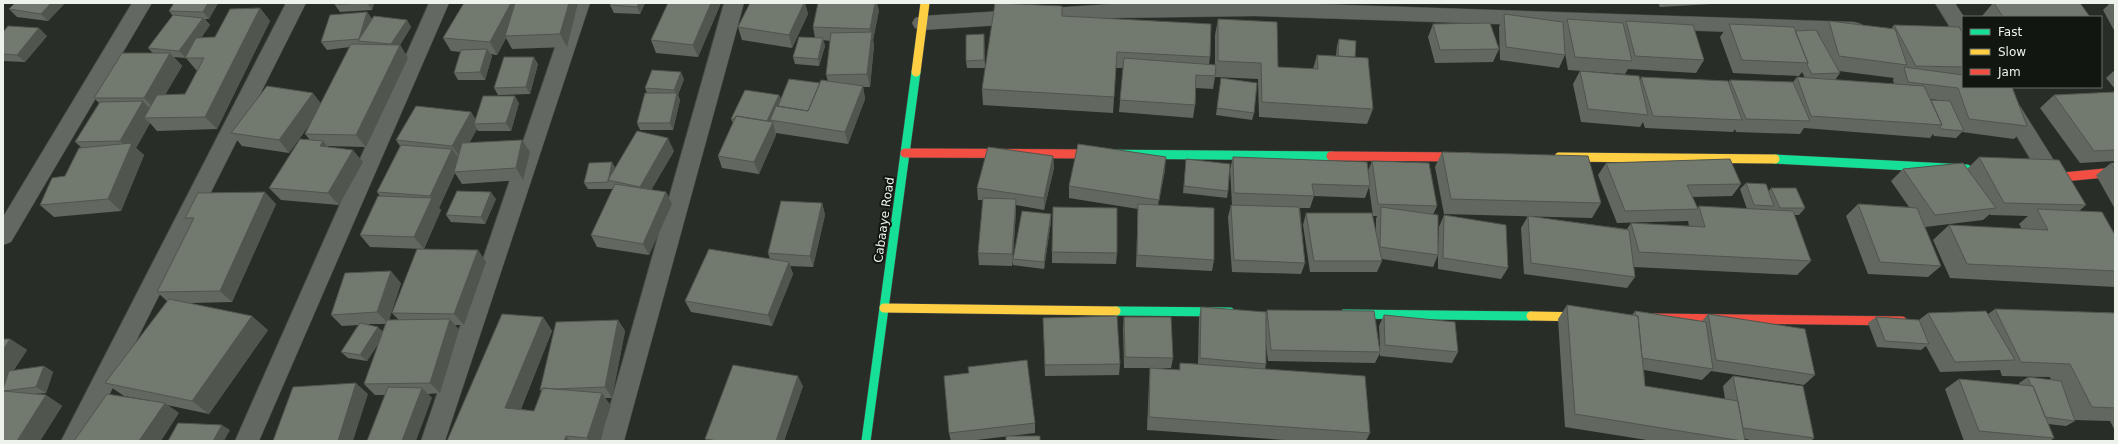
<svg xmlns="http://www.w3.org/2000/svg" width="2118" height="444" font-family="'DejaVu Sans',sans-serif">
	<style>
		.lines { fill: none; stroke-linecap: round; stroke-linejoin: round }
		.street-casing { stroke: #464945; stroke-width: 1 }
		.fast-casing { stroke: #464945; stroke-width: 10 }
		.slow-casing { stroke: #464945; stroke-width: 10 }
		.jam-casing { stroke: #464945; stroke-width: 10 }
		.street { fill: #646863; fill-rule: evenodd }
		.fast { stroke: #16e098; stroke-width: 9 }
		.slow { stroke: #ffcf43; stroke-width: 9 }
		.jam { stroke: #f24e42; stroke-width: 9 }
		.wall { fill: #62685f; fill-rule: evenodd }
		.shaded-wall { fill: #50554d }
		.building { fill: #72796e; stroke: #50554d }
		.labels { text-anchor: middle; dominant-baseline: central; stroke-width: 4; stroke-linejoin: round; paint-order: stroke }
		.street-label { font-size: 12px; fill: #edf2eb; stroke: #121611 }
	</style>
	<rect width="100%" height="100%" fill="#292d27"/>
	<g class="lines">
		<!-- street casing -->
		<g class="street-casing">
			<path id="street" d="M132 3H152L11 242 3 245V217Z
				M286 3H306L86 441H61Z
				M429 3H449L259 441H235Z
				M570 3H590L445 441H421Z
				M724 3H744L624 441H600Z
				M1288 3 1854 22 1861 24 1864 29 1861 34 1854 36 1255 16 1113 18 922 30 915 28 912 23 915 18 922 16 1113 4Z
				M1935 3H1955L1964 17 1963 39 1956 37Z
				M1987 87H2008L2065 178 2068 184 2065 190 2057 193 2049 190Z"/>
		</g>
		<!-- fast casing -->
		<g class="fast-casing">
			<path id="fast" d="M1089 154 1331 156
				M1775 159 1967 169
				M1116 311 1230 312
				M1344 314 1531 316
				M866 441 916 72"/>
		</g>
		<!-- slow casing -->
		<g class="slow-casing">
			<path id="slow" d="M916 72 925 3
				M1559 157 1775 159
				M884 308 1116 311
				M1531 316 1590 317"/>
		</g>
		<!-- jam casing -->
		<g class="jam-casing">
			<path id="jam" d="M905 153 1089 154
				M1331 156 1469 157
				M2039 177 2053 178 2115 172
				M1652 318 1902 321"/>
		</g>
		<!-- street -->
		<use href="#street" class="street"/>
		<!-- fast -->
		<use href="#fast" class="fast"/>
		<!-- slow -->
		<use href="#slow" class="slow"/>
		<!-- jam -->
		<use href="#jam" class="jam"/>
	</g>
	<!-- wall -->
	<path class="wall" d="M15 3H65L48 21 17 17 9 9Z
		M218 3 209 19H205L210 25 201 38 215 37 260 8 270 21 217 129 157 131 150 123 136 148 144 155 121 211 54 217 40 205 65 176 81 147 75 142 99 103 94 98 153 53 148 48 173 16 169 11ZM174 57 186 58 197 71 185 94 165 95 182 66Z
		M336 3H374L372 10 340 12 335 5Z
		M464 3H578L567 47 512 49 506 38 497 55 490 54 492 56 485 80H458L454 73 461 52 451 51 443 38Z
		M611 3H645L640 14 614 13 610 5Z
		M668 3H721L698 57 656 53 651 40Z
		M750 3H805L808 14 792 48 742 40 738 27Z
		M1658 3H1712V4L1660 7Z
		M1993 3H2080L2090 17H1983L1982 16Z
		M2110 3H2115V32L2103 10Z
		M879 10 873 40 874 45 870 87H863L865 99 848 144 776 133V135L759 174 722 168 718 156 733 123 731 119 779 95 781 99 820 83 828 81 826 75 830 41 823 40 825 46 819 66 795 64 793 57 815 38 813 27Z
		M367 12 372 19 371 22 407 20 411 27 400 45 408 58 366 147 327 146 328 147 363 162 339 205 281 200 269 188 310 140 305 134 310 124 289 153 242 146 231 133 321 103 350 47 327 50 321 42Z
		M1504 14 1563 27 1567 19 1624 25 1626 21 1704 60 1696 73 1628 69 1625 74 1568 70 1565 53V55L1559 68 1500 60 1499 27Z
		M1062 16 1210 57 1209 65H1215V35L1218 19 1278 67 1313 69 1317 55 1336 56 1337 46 1339 39 1355 57 1373 109 1367 124 1259 117 1258 79 1215 77 1213 89 1196 88 1195 105 1193 118 1119 112 1123 68H1116L1113 113 983 105 982 89Z
		M1829 21 1891 29 1894 25 1963 34V87L2027 126 2014 139 1962 132 1956 138 1934 136 1933 134 1930 138 1804 128 1800 134 1736 132 1735 129 1733 132 1645 128 1643 122 1640 127 1581 122 1573 84 1580 71 1640 80 1641 77 1728 83 1730 80 1793 82 1797 77 1805 78 1802 72 1799 76 1733 73 1720 37 1729 24 1795 31 1820 38 1819 33ZM1839 71 1894 78 1893 80 1894 84 1835 80 1840 73ZM1930 99 1946 101 1931 100Z
		M1433 24 1499 49 1493 62 1435 63 1428 37Z
		M3 32 47 36 25 62 3 61Z
		M984 34 985 68H967L966 61Z
		M538 64 530 94 498 95 494 88Z
		M2115 70V89L2106 78Z
		M1221 78 1254 113 1252 120 1216 115Z
		M684 79 678 95 680 100 673 130H640L637 123 647 93 645 88Z
		M2115 92V161L2080 163 2040 108 2054 95Z
		M519 103 511 131H478L477 129 469 143 522 140 530 152 523 180 462 184 455 173 439 208 441 210 424 249 370 247 360 235 380 196 377 192 400 146 396 140 471 112 475 119Z
		M674 151 651 190 666 192 672 204 649 255 597 247 591 235 613 189 612 188V189H588L584 183 615 168Z
		M1442 152 1601 203 1592 218 1444 214 1435 167Z
		M1053 156 1054 168 1044 210 1016 205V211L1013 258 1051 221 1044 269 1013 265V260L1012 266 979 265 978 253 983 200H978L977 188Z
		M1233 157 1368 171 1372 161 1437 206 1433 215 1438 249 1439 227 1444 215 1508 268 1501 279 1438 269V255L1433 267 1382 259V261L1377 272H1310L1303 225 1306 213 1376 231V219L1377 216H1373L1369 187 1365 198 1314 196 1310 208H1300L1305 263 1301 274 1232 272 1228 217 1231 205H1232L1230 169Z
		M1979 157 2086 205 2079 211 2115 235V287L1950 278 1933 240 1949 225 2022 229 2019 224 2028 216 1990 215V214L1983 220 1925 227 1941 266 1928 277 1868 274 1846 216 1858 204 1909 207 1891 181 1903 169H1967Z
		M1186 159 1228 191 1227 198 1183 193Z
		M1606 163 1741 184 1732 196 1692 197 1697 209 1699 206 1747 209 1740 189 1746 183 1769 191 1771 188 1805 208 1799 215H1794L1811 261 1797 275 1634 267 1635 277 1627 288 1524 274 1521 228 1528 216 1627 229 1631 223 1689 226 1688 221 1617 223 1598 175Z
		M2111 163H2115V209L2096 175Z
		M1165 170 1158 205 1214 260 1212 271 1136 267 1138 209 1069 198V186Z
		M496 199 485 224 451 222 446 215Z
		M822 203 825 215 813 267 790 266 793 274 772 326 691 312 685 301 770 259 768 253Z
		M276 204 232 302 191 303 268 330 209 414 167 405 179 413 147 400 124 396 105 383 167 301 157 292 191 224 185 218Z
		M478 250 486 262 464 325H455L459 330 440 393 428 394 432 398 385 395H375L364 384 380 341 367 361 348 358 341 352 358 325 342 326 331 315 401 283 389 320H399L392 313ZM368 324H386L383 331Z
		M1052 252 1117 253 1116 264 1052 263Z
		M1567 305 1632 315 1635 311 1702 321 1708 314 1815 375 1804 385 1711 371 1702 380 1644 370 1645 386 1725 399 1723 386 1733 376 1814 438 1811 441H1756L1745 439V441H1653L1565 427 1558 319Z
		M1201 307 1266 313 1267 310 1380 347 1379 326 1384 315 1458 352 1452 363 1380 356V353L1375 363 1268 361 1266 344V364L1265 369 1370 433 1366 441H1298L1147 430 1149 381 1150 368H1124L1123 328 1124 317 1173 358 1171 368H1155L1179 370 1180 363 1198 364 1199 318Z
		M1995 309 2115 313V431L2110 421 2075 420V421L2066 426 2048 424 2054 438 2050 441H1964L1945 389 1959 379 2020 385 2019 383 2028 377 2051 380 2050 377 2002 376 2000 370 1940 372 1926 346 1921 350 1877 347 1868 323 1876 317 1919 320 1928 313 1988 314Z
		M543 317 552 331 521 409 534 411 541 391 540 390 618 320 625 331 612 398H605L611 406 599 441H447Z
		M1043 318 1120 364 1119 375 1045 376Z
		M3 339H10L27 350 13 371 44 366 53 372 46 393 36 394 46 395 62 406 40 441H3V389L5 384 3 387Z
		M803 386 784 441H707L705 439Z
		M1035 423V433L968 441H951L949 433Z"/>
	<!-- shaded-wall -->
	<path class="shaded-wall" d="M51 3H65L48 21 41 14Z
		M208 3H218L209 19 203 12Z
		M367 3H374L372 10Z
		M510 3H518L505 36 506 38 497 55 490 42Z
		M569 3H578L567 47 560 34Z
		M639 3H645L640 14 637 7Z
		M711 3H721L698 57 693 45Z
		M804 3H805L808 14 792 48 789 35Z
		M874 3H877L879 10 873 40 874 45 870 87 867 74 871 34 870 29Z
		M260 8 270 21 217 129 205 117Z
		M367 12 372 19 366 42 361 41 359 39Z
		M203 18 210 25 186 58 179 51Z
		M407 20 411 27 400 45 408 58 366 147 356 135 396 51 391 44Z
		M39 28 47 36 25 62 17 55Z
		M823 38 825 46 819 66 818 59Z
		M487 49 492 56 485 80 480 72Z
		M170 53 182 66 156 110 144 98Z
		M534 57 538 64 530 94 526 87Z
		M681 72 684 79 678 95 680 100 673 130 670 123 676 96 674 90Z
		M863 86 865 99 848 144 845 132Z
		M313 93 323 106 289 153 279 140Z
		M779 95 781 102 770 120 771 125 766 124Z
		M515 96 519 103 511 131 506 123Z
		M143 101 155 114 144 118 150 123 136 148 144 155 121 211 108 199 129 150 120 141Z
		M471 112 479 124H474L477 129 461 159 452 146Z
		M773 122 776 135 759 174 754 162Z
		M668 138 674 151 646 199 640 187Z
		M522 140 530 152 523 180 516 168Z
		M323 141 333 154 320 146Z
		M452 149 461 161 454 172 455 173 439 208 441 210 424 249 414 237 432 198 430 196Z
		M353 150 363 162 339 205 328 193Z
		M1053 156 1054 168 1044 210V198Z
		M1166 157 1165 170 1157 212 1159 200Z
		M612 162 616 169 609 180Z
		M265 192 276 204 232 302 220 291Z
		M491 192 496 199 485 224 481 217Z
		M666 192 672 204 649 255 643 244Z
		M1016 199V211L1012 266V254Z
		M822 203 825 215 813 267 810 256Z
		M1051 214V221L1044 269V262Z
		M478 250 486 262 464 325 454 314Z
		M789 262 793 274 772 326 768 315Z
		M391 271 401 283 388 323 377 312Z
		M252 316 268 330 209 414 192 401Z
		M543 317 552 331 516 420 505 408Z
		M450 319 459 330 440 393 430 383Z
		M618 320 625 331 612 398 605 387Z
		M378 327 384 333 367 361 360 355Z
		M10 339 27 350 3 387V350Z
		M44 366 53 372 46 393 36 387Z
		M798 376 803 386 784 441H776Z
		M356 383 368 394 353 441H338Z
		M422 388 432 398 416 441H402Z
		M602 393 611 406 599 441H589L587 438Z
		M46 395 62 406 40 441H17Z
		M165 403 179 413 161 441H139Z
		M222 425 230 430 224 441H213Z
		M566 436 570 441H564Z"/>
	<!-- building -->
	<path class="building" d="M15 3H51L41 14 9 9Z
		M174 3H208L203 12 169 11Z
		M336 3H360L335 5Z
		M464 3H511L490 42 443 38Z
		M515 3H569L560 34 505 36Z
		M611 3H639L637 7 610 5Z
		M668 3H711L693 45 651 40Z
		M750 3H804L789 35 738 27Z
		M818 3H875L870 29 813 27Z
		M995 3 1062 6V16L1211 24 1210 57 1117 52 1114 97 982 89Z
		M1994 3H2080L2090 17H2003Z
		M260 8 205 117 144 118 157 95 185 94 204 58H185L196 38 215 37 230 9Z
		M367 12 359 39 321 42 330 15Z
		M1504 14 1563 22 1565 55 1506 47Z
		M173 15 203 18 179 51 148 48Z
		M374 16 407 20 391 44 358 41Z
		M1218 19 1277 22 1278 67 1318 69 1317 55 1368 58 1373 109 1262 102 1261 63 1218 61Z
		M1567 19 1623 23 1632 61 1575 57Z
		M1626 21 1693 25 1704 60 1635 56Z
		M1829 21 1895 29 1907 65 1839 56Z
		M1490 23 1499 49 1440 50 1433 24Z
		M1729 24 1794 27 1808 63 1742 60Z
		M1894 25 1959 27 1963 34V67L1916 66Z
		M8 26 39 28 17 55 3 54V32Z
		M1816 30 1840 73 1812 74 1807 65 1808 63 1795 31Z
		M872 32 867 74 826 75 831 33Z
		M984 34V60L966 61V35Z
		M799 37 823 38 818 59 793 57Z
		M1339 39 1356 41 1355 57 1338 56Z
		M351 44 400 45 356 135 305 134Z
		M487 49 480 72 454 73 461 50Z
		M122 53H170L144 98H94Z
		M504 57H534L526 87 494 88Z
		M1124 58 1216 65 1215 76 1196 75 1195 105 1120 100Z
		M1904 67 1963 75V87H2012L2027 126 1969 119 1958 88 1908 82Z
		M652 70 681 72 674 90 645 88Z
		M1580 71 1639 76 1648 115 1588 109Z
		M1641 77 1728 81 1742 120 1653 116Z
		M1797 77 1924 86 1942 125 1811 116Z
		M1221 78 1257 83 1254 113 1217 108Z
		M789 79 820 83 808 111 778 106Z
		M821 80 863 86 845 132 770 120 776 106 808 111Z
		M1730 80 1793 82 1810 121 1746 119Z
		M267 86 313 93 279 140 231 133Z
		M745 90 779 95 767 121 736 116 735 119H731Z
		M2115 92V150L2094 151 2054 95Z
		M645 93H677L670 123H637Z
		M483 96H515L506 123 474 124Z
		M1931 100 1950 101 1964 131 1941 129 1940 127 1942 125Z
		M143 101 120 141 75 142 100 102Z
		M416 106 471 112 452 146 396 140Z
		M736 116 773 122 754 162 718 156Z
		M637 131 668 138 640 187 608 180Z
		M300 139 323 141 320 146 353 150 328 193 269 188Z
		M522 140 516 168 454 172 462 143Z
		M132 143 108 199 40 205 52 178 65 176 79 148Z
		M1078 144 1166 157 1159 200 1069 186Z
		M401 145 452 149 430 196 377 192Z
		M988 147 1053 156 1044 198 977 188Z
		M1442 152 1588 156 1601 203 1451 199Z
		M1233 157 1367 162 1370 186 1312 184 1314 196 1234 193Z
		M1979 157 2059 160 2086 205 2004 203Z
		M1186 159 1230 164 1228 191 1184 186Z
		M1730 159 1741 184 1687 185 1698 209 1625 211 1606 163Z
		M1372 161 1429 163 1437 206 1378 204Z
		M612 162 609 177 608 180V182L584 183 589 163Z
		M1963 163 1996 208 1935 215 1903 169Z
		M2111 163H2115V170Z
		M1746 183 1766 184 1774 206 1754 205Z
		M615 184 666 192 643 244 591 235Z
		M1771 188H1796L1805 208H1780Z
		M457 191 491 192 481 217 446 215Z
		M265 192 220 291 157 292 194 218H185L198 193Z
		M378 196 432 198 414 237 360 235Z
		M983 198 1016 199 1012 254 978 253Z
		M781 201 822 203 810 256 768 253Z
		M1138 204 1214 208V260L1137 255Z
		M1858 204 1917 208 1941 266 1880 262Z
		M1231 205 1299 207 1305 263 1234 260Z
		M1699 206 1793 211 1811 261 1639 252 1631 223 1705 227Z
		M1053 207 1117 208V253L1052 252Z
		M1381 207 1438 215V255L1380 247Z
		M2037 209 2102 212 2115 235V271L1967 264 1949 225 2048 230Z
		M1022 211 1051 214 1044 262 1013 259Z
		M1306 213H1372L1382 261H1314Z
		M1444 215 1506 225 1508 268 1443 258Z
		M1528 216 1629 230 1635 277 1531 263Z
		M417 249 478 250 454 314 392 313Z
		M709 249 789 262 768 315 685 301Z
		M391 271 377 312 331 315 345 273Z
		M169 299 252 316 192 401 105 383Z
		M1567 305 1638 316 1645 386 1738 401 1745 441H1742L1575 414Z
		M1201 307 1266 312V364L1200 358Z
		M1995 309 2115 313V408L2092 407 2070 364 2021 362Z
		M1267 310 1374 311 1380 352 1271 350Z
		M1635 311 1706 322 1713 369 1642 358 1638 316H1636Z
		M1986 311 2015 360 1955 362 1928 313Z
		M502 314 543 317 505 408 534 411 543 388 602 393 587 438 566 436 564 441H447Z
		M1708 314 1805 329 1815 375 1716 360Z
		M1384 315 1455 322 1458 352 1385 345Z
		M1117 316 1120 364 1045 365 1043 318Z
		M1124 317H1171L1173 358 1125 357Z
		M1876 317 1919 320 1929 344 1885 341Z
		M450 319 430 383 364 384 387 320Z
		M618 320 605 387 555 389 543 388 542 389 540 390 556 322Z
		M360 323 378 327 360 355 341 352Z
		M3 339H10L3 350Z
		M1027 360 1035 423 949 433 944 376 969 373 968 367Z
		M1180 363 1365 376 1370 433 1149 417 1150 368 1180 370Z
		M733 365 798 376 776 441H718L705 439Z
		M44 366 36 387 3 391V389L9 371Z
		M1733 376 1803 386 1814 438 1743 428Z
		M2028 377 2061 381 2075 421 2045 417 2033 386H2031Z
		M1959 379 2033 386 2054 438 1979 431Z
		M356 383 338 441H273L293 387Z
		M388 387 422 388 402 441H367Z
		M3 391 46 395 17 441H3Z
		M107 394 165 403 139 441H74Z
		M178 423 222 425 213 441H168Z
		M1006 436H1040V441H1006Z"/>
	<g class="labels">
		<!-- street labels -->
		<g class="street-label">
			<text transform="translate(884 220) rotate(-82)">Cabaaye Road</text>
		</g>
	</g>
	<!-- border -->
	<rect width="2118" height="444" fill="none" stroke="#edf2eb" stroke-width="8"/>
	<!-- legend -->
	<rect x="1962" y="16" width="140" height="72" fill="#121611" stroke="#6a6e68"/>
	<rect x="1970" y="29" width="20" height="6" fill="#16e098" stroke="#6a6e68"/>
	<text x="1998" y="36" font-size="12" fill="#edf2eb">Fast</text>
	<rect x="1970" y="49" width="20" height="6" fill="#ffcf43" stroke="#6a6e68"/>
	<text x="1998" y="56" font-size="12" fill="#edf2eb">Slow</text>
	<rect x="1970" y="69" width="20" height="6" fill="#f24e42" stroke="#6a6e68"/>
	<text x="1998" y="76" font-size="12" fill="#edf2eb">Jam</text>
</svg>
